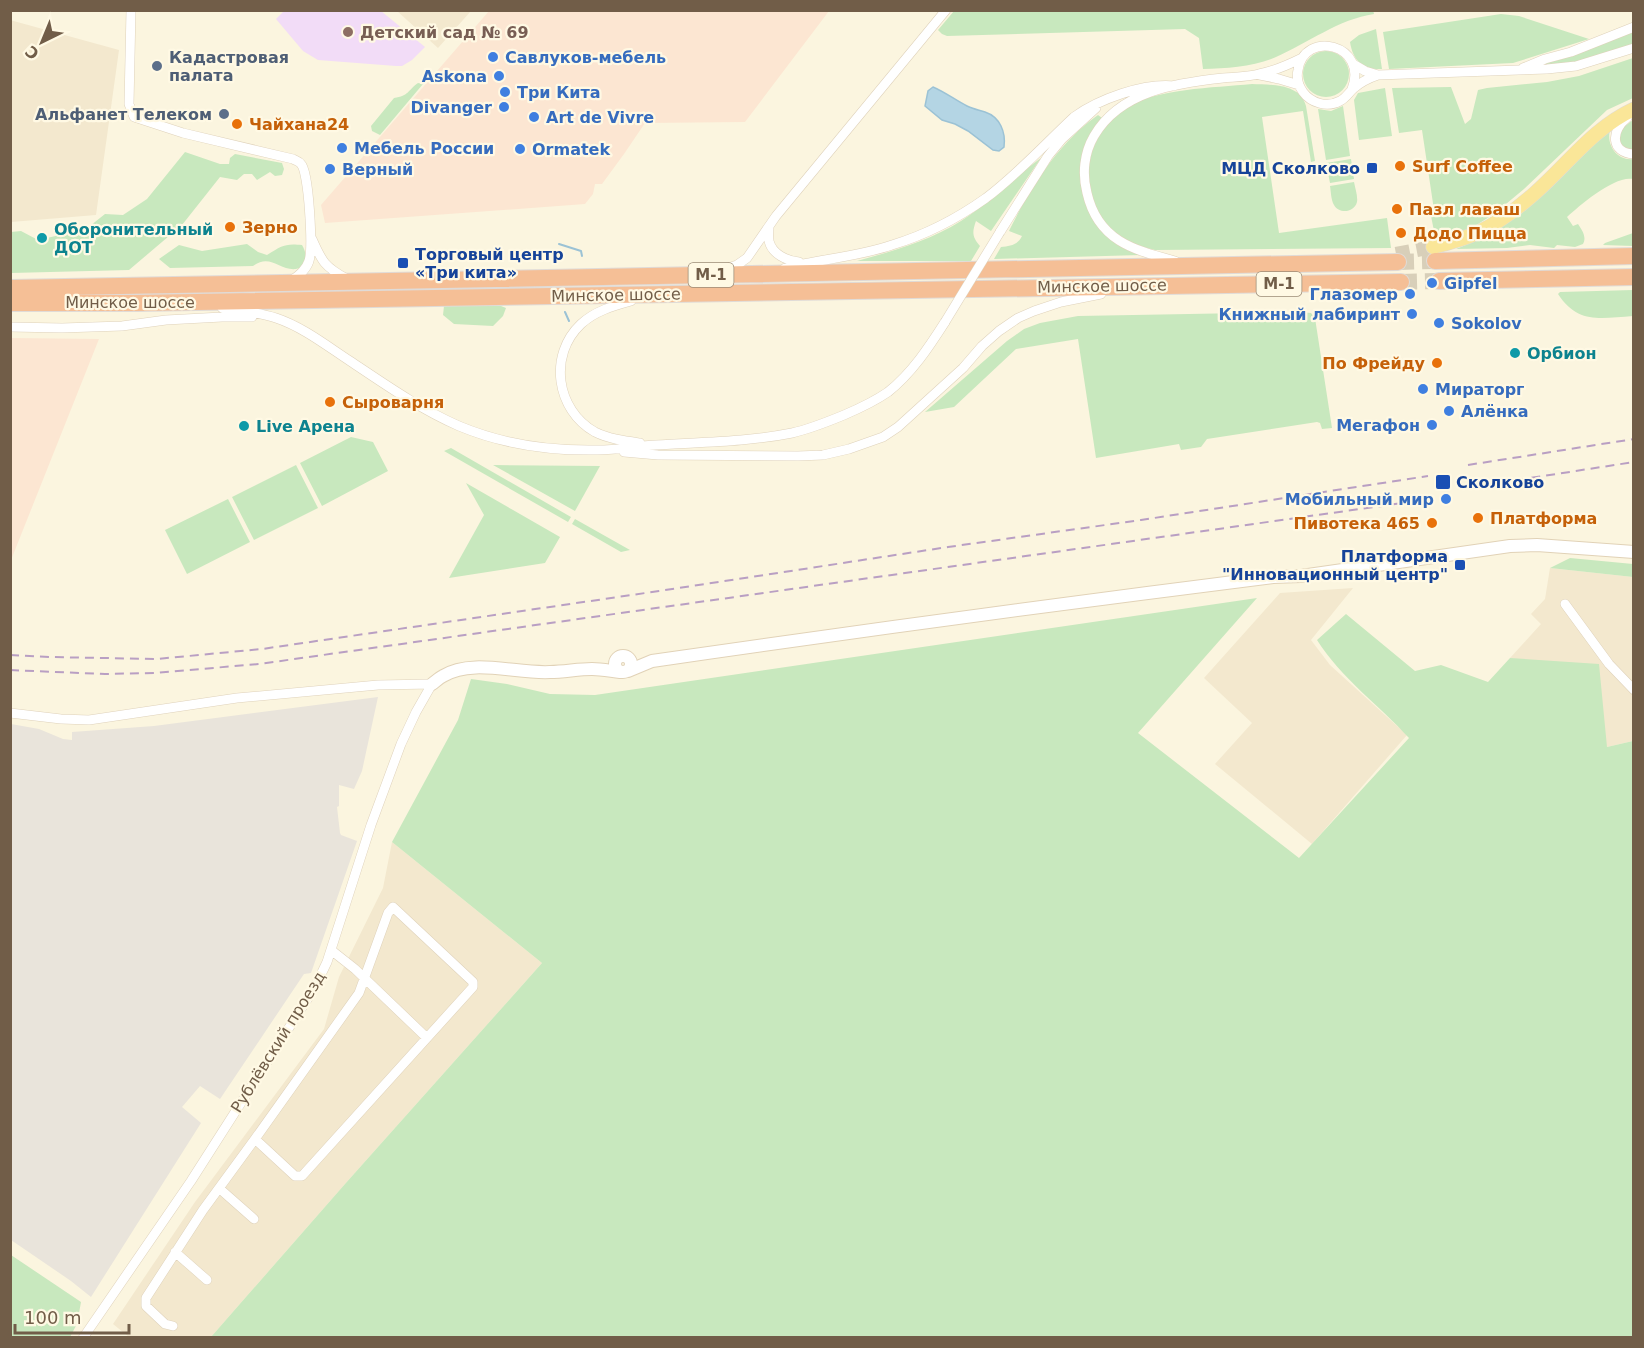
<svg xmlns="http://www.w3.org/2000/svg" width="1644" height="1348" font-family="'DejaVu Sans',sans-serif">
	<style>
		.residential { fill: #f3e8ce }
		.commercial { fill: #fce6d2 }
		.industrial { fill: #e9e4db }
		.education { fill: #f2dcf7 }
		.green { fill: #c8e8be }
		.water { fill: #b4d5e4; stroke: #9bc2d5; stroke-width: 1.5 }
		.lines { fill: none; stroke-linecap: round; stroke-linejoin: round }
		.stream { stroke: #9bc2d5; stroke-width: 2 }
		.primary-tunnel { stroke: #d8cfb9; stroke-width: 14; stroke-dasharray: 14 7; stroke-linecap: butt }
		.highway-tunnel { stroke: #d8cfb9; stroke-width: 16; stroke-dasharray: 16 8; stroke-linecap: butt }
		.street-casing { stroke: #dfd2bb; stroke-width: 10 }
		.secondary-casing { stroke: #e1d2b7; stroke-width: 14 }
		.primary-casing { stroke: #e0dbd7; stroke-width: 15 }
		.highway-casing { stroke: #e0dbd7; stroke-width: 18 }
		.street { stroke: #fff; stroke-width: 9 }
		.secondary { stroke: #fff; stroke-width: 12 }
		.primary { stroke: #fae698; stroke-width: 14 }
		.highway { stroke: #f5bf96; stroke-width: 16 }
		.rail { stroke: #b99fc3; stroke-width: 2; stroke-dasharray: 9 6; stroke-linecap: butt }
		.street-bridge-casing { stroke: #dfd2bb; stroke-width: 10; stroke-linecap: butt }
		.street-bridge { stroke: #fff; stroke-width: 9 }
		.education-dot { fill: #8d6e63; stroke: #fff9e4; stroke-width: 2 }
		.shop-dot { fill: #3f7fe0; stroke: #fff9e4; stroke-width: 2 }
		.service-dot { fill: #5c6f8a; stroke: #fff9e4; stroke-width: 2 }
		.food-dot { fill: #e8710a; stroke: #fff9e4; stroke-width: 2 }
		.transit-dot { fill: #1a4fb4; stroke: #fff9e4; stroke-width: 2 }
		.culture-dot { fill: #0f9aa8; stroke: #fff9e4; stroke-width: 2 }
		.labels { text-anchor: middle; dominant-baseline: central; stroke-width: 4.5; stroke-linejoin: round; paint-order: stroke }
		.shield { fill: #fff9e4; stroke: #9c8c77; stroke-width: 1.5 }
		.shield-label { font-size: 15px; font-weight: bold; fill: #715d48 }
		.education-label { font-size: 16px; font-weight: bold; fill: #785e54; stroke: #fff9e4; text-anchor: start }
		.service-label { font-size: 16px; font-weight: bold; fill: #4e5e75; stroke: #fff9e4; text-anchor: start }
		.shop-label { font-size: 16px; font-weight: bold; fill: #366cbe; stroke: #fff9e4; text-anchor: start }
		.food-label { font-size: 16px; font-weight: bold; fill: #c56008; stroke: #fff9e4; text-anchor: start }
		.transit-label { font-size: 16px; font-weight: bold; fill: #164399; stroke: #fff9e4; text-anchor: end }
		.culture-label { font-size: 16px; font-weight: bold; fill: #0d838f; stroke: #fff9e4; text-anchor: start }
		.street-label { font-size: 16px; fill: #715d48; stroke: #fff9e4 }
	</style>
	<rect width="100%" height="100%" fill="#fbf5df"/>
	<!-- residential -->
	<path class="residential" d="M397 11H471L438 48Z
		M10 20 119 50 96 215 11 222Z
		M1550 568 1633 577V741L1607 747 1510 658 1541 624 1531 614 1545 599Z
		M1353 588 1311 640 1330 665 1407 735 1312 844 1215 764 1252 723 1204 678 1280 593Z
		M392 842 542 963 345 1184 211 1337H129L113 1324 195 1202 324 1029 339 977 383 888Z"/>
	<!-- commercial -->
	<path class="commercial" d="M489 11H829L745 122 645 123 624 154 602 184H595L593 194 585 204 325 223 321 205Z
		M11 338 99 339 11 560 10 338Z"/>
	<!-- industrial -->
	<path class="industrial" d="M378 697 362 771 354 789 339 785V806L337 807 340 833 341 835 357 841 311 973 304 974 220 1099 200 1086 182 1107 201 1123 91 1297 71 1281 11 1240V724L39 729 63 739 72 740V732L154 726Z"/>
	<!-- education -->
	<path class="education" d="M284 11H381L425 47 412 60 402 66H396L318 60 303 51 276 19Z"/>
	<!-- green -->
	<path class="green" d="M954 11 1373 10 1374 14C1339 19 1308 43 1276 57 1253 67 1227 68 1203 69L1199 38 1185 29 947 36 942 34 938 30Z
		M1501 14 1519 16 1589 39 1513 63 1389 69 1383 32Z
		M1376 29 1382 69C1363 70 1353 61 1350 42L1359 35Z
		M1633 32V44L1583 61 1544 66 1542 64 1562 59Z
		M1303 74a23 23 0 1 1 46 0a23 23 0 1 1-46 0Z
		M1633 58V98L1607 110 1524 189 1494 214 1470 229 1436 241 1430 211 1434 210 1422 130 1399 133 1392 88 1451 87 1465 124 1471 119 1478 90 1487 88 1547 82 1579 76Z
		M418 83 423 84 380 135 372 131 371 126 394 98C409 96 408 90 418 83Z
		M1252 84C1271 85 1300 83 1306 106L1315 161 1311 162 1303 111 1262 117 1279 233 1387 218 1391 248 1155 250C1139 246 1123 241 1111 229 1084 201 1081 159 1104 129 1109 122 1116 114 1123 109 1156 88 1213 88 1252 84Z
		M1385 88 1392 136 1359 140 1354 100 1358 93Z
		M1343 106 1350 156 1326 160 1318 109 1331 111Z
		M1098 115 1102 118 1080 176 1082 191 1090 214 1101 230 1114 242 1127 250 1141 255 994 259 1001 247C1010 246 1018 245 1022 236L1009 231C1030 188 1059 142 1098 115Z
		M1633 120V150L1624 148 1619 142 1620 130Z
		M1610 130C1606 145 1617 161 1633 159V179C1615 175 1580 205 1567 217L1573 226 1578 224C1582 230 1587 237 1583 244L1575 247 1557 245 1554 248 1530 245 1507 248 1456 249 1490 235 1522 213 1576 159Z
		M185 152 220 164H229L230 158 235 154 282 163 284 169 282 175 275 176 270 172 257 180 252 174H244L237 180 220 177 182 225 129 270 11 273V232L21 231 38 240 60 235 81 233 105 214 123 215 147 199Z
		M1041 158 991 231 976 221C972 232 972 237 980 246L971 261H857C893 251 929 241 961 221 989 203 1013 178 1041 158Z
		M1351 159 1354 179 1330 183 1326 163Z
		M1354 182C1355 188 1358 196 1357 202 1354 213 1339 214 1334 205 1331 200 1331 192 1330 186Z
		M1633 233V246L1603 245 1605 243Z
		M247 244 258 252 267 255C281 246 285 243 302 245 307 253 309 267 296 269 280 271 270 253 253 266L170 268 159 259 179 245 202 251Z
		M1633 290V316C1602 318 1578 325 1558 294L1560 292Z
		M444 306H501L506 308 503 316 493 326 454 324 443 315Z
		M1301 312 1311 313 1315 318 1332 428 1322 429 1320 423 1317 422 1207 439 1201 447 1181 450 1179 444 1096 458 1078 339 1016 349 954 407 925 412 1007 341 1024 329 1040 323 1078 316 1244 313 1265 316Z
		M351 437 373 442 388 471 322 506 300 463Z
		M451 448 571 517 568 522 444 451Z
		M296 465 318 508 254 540 232 497Z
		M493 465 600 466 575 511Z
		M466 483 560 537 545 563 449 578 484 515Z
		M228 499 250 542 187 574 165 530Z
		M575 519 630 550 621 552 572 524Z
		M1570 558 1633 564V577L1550 568Z
		M1257 598 1138 733 1299 858 1409 738C1379 705 1341 678 1317 640L1346 614 1415 671 1441 665 1488 682 1510 658 1599 664 1607 747 1633 741V1337H211L345 1184 542 963 392 842 458 720 471 679 507 684 550 694 595 695Z
		M11 1255 81 1302 77 1324 70 1337H11Z"/>
	<!-- water -->
	<path class="water" d="M933 87C945 92 955 100 967 106 973 109 979 110 985 112 1000 117 1006 132 1004 147L999 151 993 150 968 131 955 124 942 120 925 106 928 91Z"/>
	<g class="lines">
		<!-- stream -->
		<path class="stream" d="M559 244 581 251 582 256
			M565 312 569 321"/>
		<!-- primary-tunnel -->
		<path class="primary-tunnel" d="M1396 254 1433 247"/>
		<!-- highway-tunnel -->
		<path class="highway-tunnel" d="M1398 262 1435 261
			M1401 282 1439 281"/>
		<!-- street casing -->
		<g class="street-casing">
			<path id="street" d="M131 10 129 104 134 117 183 133 293 159C296 161 299 161 301 164 309 172 313 248 309 261 306 270 299 275 291 281
				M1353 64 1365 71 1378 75 1547 69 1576 66 1634 48
				M1523 68 1545 59 1571 52 1634 27
				M1260 75 1279 79 1299 85
				M1352 89C1369 44 1304 29 1298 70 1296 78 1298 85 1303 92 1311 103 1327 108 1340 101 1346 98 1349 92 1354 88 1361 82 1369 78 1378 75
				M1627 118C1611 130 1610 153 1634 154
				M769 226C769 230 768 236 769 241 772 254 787 261 799 262
				M1000 232 1048 156 1062 139 1096 108
				M312 239C322 262 325 267 347 279
				M1175 261C1134 250 1098 241 1087 193 1082 174 1084 153 1094 136 1120 91 1176 83 1223 78 1235 77 1248 77 1259 74 1274 71 1288 65 1302 58
				M785 268C820 259 857 257 892 245 925 235 958 218 986 198 1018 174 1045 144 1074 117 1099 99 1143 83 1174 86
				M722 270 737 265 747 258 776 216 946 10
				M631 301C613 306 595 311 581 324 548 355 556 410 595 432 609 439 625 441 640 443
				M222 308C240 311 259 312 276 318 303 327 327 346 350 361 386 385 420 409 459 426 502 444 552 451 598 450 617 450 637 446 656 445 702 442 747 442 792 433 810 429 827 422 844 415 858 409 875 401 888 392 912 373 929 347 945 322
				M10 327 62 328 122 326 166 320 222 317H252
				M624 452 658 455 798 456 823 455 849 449 883 437 898 427 963 368 982 346 999 331 1018 318 1034 311 1061 302 1101 294
				M1565 604 1609 664 1634 690
				M10 713 61 719 89 720 237 698 378 685 432 684
				M331 950 355 969 427 1038
				M220 1189 254 1219
				M175 1252 207 1280
				M173 1326 165 1324 146 1306V1298L203 1210 255 1139 359 993 388 913 393 907 473 982V987L302 1176H295L255 1139
				M83 1338 191 1181 315 987 327 962 371 825 401 744 416 712 432 684"/>
		</g>
		<!-- secondary casing -->
		<g class="secondary-casing">
			<path id="secondary" d="M615 664a8 8 0 1 1 16 0a8 8 0 1 1-16 0Z
				M628 671 652 661C859 631 1066 603 1273 577L1301 576 1510 546 1537 545 1634 552
				M432 684C435 682 439 678 443 676 472 658 517 674 550 672 564 672 578 669 592 669 601 669 611 671 620 672"/>
		</g>
		<!-- primary casing -->
		<g class="primary-casing">
			<path id="primary" d="M1433 247C1448 243 1463 239 1477 233 1498 223 1518 208 1535 193 1568 164 1593 128 1634 109"/>
		</g>
		<!-- highway casing -->
		<g class="highway-casing">
			<path id="highway" d="M1435 261 1634 256
				M1439 281 1634 277
				M10 288 1398 262
				M10 303H137L1401 282"/>
		</g>
		<!-- street -->
		<use href="#street" class="street"/>
		<!-- secondary -->
		<use href="#secondary" class="secondary"/>
		<!-- primary -->
		<use href="#primary" class="primary"/>
		<!-- highway -->
		<use href="#highway" class="highway"/>
		<!-- rail -->
		<path class="rail" d="M1468 465 1634 439
			M1472 487 1634 462
			M10 655 49 657 157 659 262 649 659 591 948 547 1141 520 1428 476
			M10 670 105 674 154 673 259 664 1431 499"/>
		<!-- street-bridge casing -->
		<g class="street-bridge-casing">
			<path id="street-bridge" d="M945 322 1000 232"/>
		</g>
		<!-- street-bridge -->
		<use href="#street-bridge" class="street-bridge"/>
	</g>
	<!-- markers -->
	<circle class="education-dot" cx="348" cy="32" r="6"/>
	<g class="shop-dot">
		<circle cx="493" cy="57" r="6"/>
		<circle cx="499" cy="76" r="6"/>
		<circle cx="505" cy="92" r="6"/>
		<circle cx="504" cy="107" r="6"/>
		<circle cx="534" cy="117" r="6"/>
		<circle cx="342" cy="148" r="6"/>
		<circle cx="520" cy="149" r="6"/>
		<circle cx="330" cy="169" r="6"/>
		<circle cx="1432" cy="283" r="6"/>
		<circle cx="1410" cy="294" r="6"/>
		<circle cx="1412" cy="314" r="6"/>
		<circle cx="1439" cy="323" r="6"/>
		<circle cx="1423" cy="389" r="6"/>
		<circle cx="1449" cy="411" r="6"/>
		<circle cx="1432" cy="425" r="6"/>
		<circle cx="1446" cy="499" r="6"/>
	</g>
	<g class="service-dot">
		<circle cx="157" cy="66" r="6"/>
		<circle cx="224" cy="114" r="6"/>
	</g>
	<g class="food-dot">
		<circle cx="237" cy="124" r="6"/>
		<circle cx="1400" cy="166" r="6"/>
		<circle cx="1397" cy="209" r="6"/>
		<circle cx="230" cy="227" r="6"/>
		<circle cx="1401" cy="233" r="6"/>
		<circle cx="1437" cy="363" r="6"/>
		<circle cx="330" cy="402" r="6"/>
		<circle cx="1478" cy="518" r="6"/>
		<circle cx="1432" cy="523" r="6"/>
	</g>
	<g class="transit-dot">
		<rect x="1366" y="162" width="12" height="12" rx="3"/>
		<rect x="397" y="257" width="12" height="12" rx="3"/>
		<rect x="1435" y="474" width="16" height="16" rx="3"/>
		<rect x="1454" y="559" width="12" height="12" rx="3"/>
	</g>
	<g class="culture-dot">
		<circle cx="42" cy="238" r="6"/>
		<circle cx="1515" cy="353" r="6"/>
		<circle cx="244" cy="426" r="6"/>
	</g>
	<g class="labels">
		<!-- shield labels -->
		<g class="shield">
			<rect x="688.5" y="263" width="45" height="24" rx="4.5"/>
			<rect x="1256.5" y="272" width="45" height="24" rx="4.5"/>
		</g>
		<g class="shield-label">
			<text x="711" y="275">М-1</text>
			<text x="1279" y="284">М-1</text>
		</g>
		<!-- education labels -->
		<g class="education-label">
			<text x="360" y="32">Детский сад № 69</text>
		</g>
		<!-- service labels -->
		<g class="service-label">
			<text x="169" y="57">Кадастровая<tspan x="169" dy="18">палата</tspan></text>
			<text x="212" y="114" text-anchor="end">Альфанет Телеком</text>
		</g>
		<!-- shop labels -->
		<g class="shop-label">
			<text x="505" y="57">Савлуков-мебель</text>
			<text x="487" y="76" text-anchor="end">Askona</text>
			<text x="517" y="92">Три Кита</text>
			<text x="492" y="107" text-anchor="end">Divanger</text>
			<text x="546" y="117">Art de Vivre</text>
			<text x="354" y="148">Мебель России</text>
			<text x="532" y="149">Ormatek</text>
			<text x="342" y="169">Верный</text>
			<text x="1444" y="283">Gipfel</text>
			<text x="1398" y="294" text-anchor="end">Глазомер</text>
			<text x="1400" y="314" text-anchor="end">Книжный лабиринт</text>
			<text x="1451" y="323">Sokolov</text>
			<text x="1435" y="389">Мираторг</text>
			<text x="1461" y="411">Алёнка</text>
			<text x="1420" y="425" text-anchor="end">Мегафон</text>
			<text x="1434" y="499" text-anchor="end">Мобильный мир</text>
		</g>
		<!-- food labels -->
		<g class="food-label">
			<text x="249" y="124">Чайхана24</text>
			<text x="1412" y="166">Surf Coffee</text>
			<text x="1409" y="209">Пазл лаваш</text>
			<text x="242" y="227">Зерно</text>
			<text x="1413" y="233">Додо Пицца</text>
			<text x="1425" y="363" text-anchor="end">По Фрейду</text>
			<text x="342" y="402">Сыроварня</text>
			<text x="1490" y="518">Платформа</text>
			<text x="1420" y="523" text-anchor="end">Пивотека 465</text>
		</g>
		<!-- transit labels -->
		<g class="transit-label">
			<text x="1360" y="168">МЦД Сколково</text>
			<text x="415" y="254" text-anchor="start">Торговый центр<tspan x="415" dy="18">«Три кита»</tspan></text>
			<text x="1456" y="482" text-anchor="start">Сколково</text>
			<text x="1448" y="556">Платформа<tspan x="1448" dy="18">"Инновационный центр"</tspan></text>
		</g>
		<!-- culture labels -->
		<g class="culture-label">
			<text x="54" y="229">Оборонительный<tspan x="54" dy="18">ДОТ</tspan></text>
			<text x="1527" y="353">Орбион</text>
			<text x="256" y="426">Live Арена</text>
		</g>
		<!-- street labels -->
		<g class="street-label">
			<text transform="translate(1102 286) rotate(-1)">Минское шоссе</text>
			<text transform="translate(616 295) rotate(-1)">Минское шоссе</text>
			<text x="130" y="302">Минское шоссе</text>
			<text transform="translate(278 1042) rotate(-58)">Рублёвский проезд</text>
		</g>
	</g>
	<!-- border -->
	<rect width="1644" height="1348" fill="none" stroke="#715d48" stroke-width="24"/>
	<!-- north arrow -->
	<g transform="translate(42 42) rotate(223)" stroke="#fff9e4" stroke-width="4.5" paint-order="stroke">
	<path d="M0-4.5L10 22L0 15L-10 22Z" fill="#715d48"/>
	<text y="-9" font-size="16" font-weight="bold" text-anchor="middle" fill="#715d48">С</text>
	</g>
	<!-- scale -->
	<path d="M15 1324v9h114v-9" fill="none" stroke="#715d48" stroke-width="3"/>
	<text x="24" y="1324" font-size="18" fill="#715d48" stroke="#fff9e4" stroke-width="4.5" paint-order="stroke">100 m</text>
</svg>
